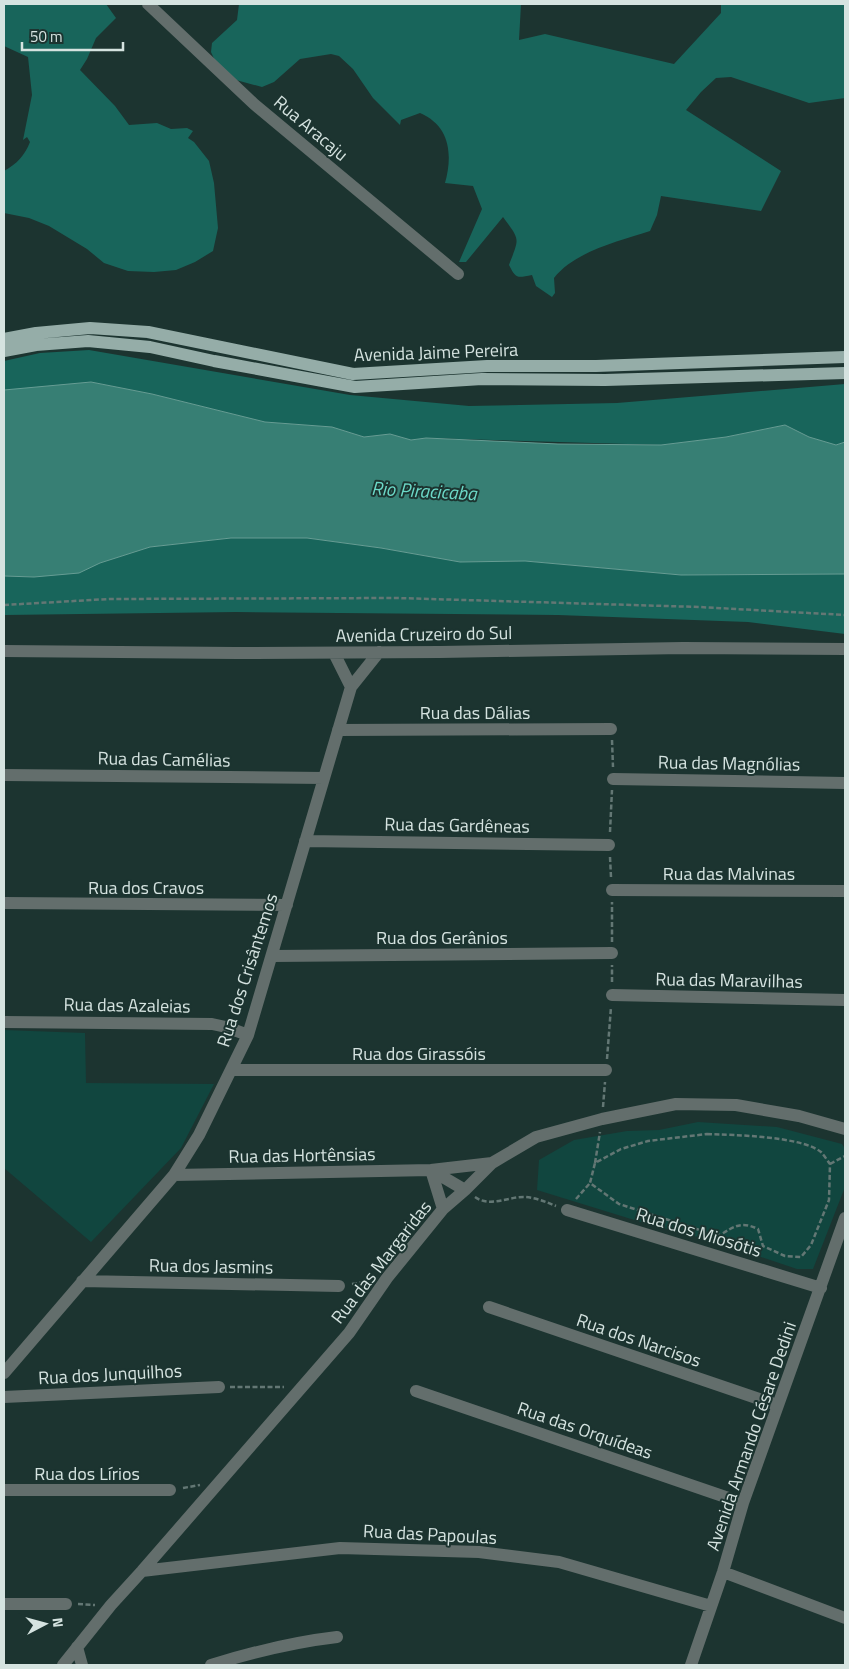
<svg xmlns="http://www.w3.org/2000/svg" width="849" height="1669" font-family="'Titillium Web',sans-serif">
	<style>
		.green { fill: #11463f }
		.forest { fill: #18655b }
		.water { fill: #377f74; stroke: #669d94 }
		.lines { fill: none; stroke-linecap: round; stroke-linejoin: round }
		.path { stroke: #637774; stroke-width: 2.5; stroke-dasharray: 5 2.5; stroke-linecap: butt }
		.minor { stroke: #636e6c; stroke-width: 12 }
		.major { stroke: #95ada8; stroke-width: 12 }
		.labels { text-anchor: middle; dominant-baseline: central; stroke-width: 4; stroke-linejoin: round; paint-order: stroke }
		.street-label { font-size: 18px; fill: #d5e3e0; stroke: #1c3430 }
		.water-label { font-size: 19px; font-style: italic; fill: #6cd8c7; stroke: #1c3430 }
	</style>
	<rect width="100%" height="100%" fill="#1c3430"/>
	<!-- green -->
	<path class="green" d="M4 1030 85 1033 86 1083 214 1084 181 1148 91 1242 4 1168Z
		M698 1122 777 1127 842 1144 845 1149V1187L813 1269H797L713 1241 644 1223 537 1190 539 1160 574 1140 627 1131 659 1130Z"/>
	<!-- forest -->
	<path class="forest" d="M4 4H106L116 18 96 38 87 59 80 70 115 106 129 125 157 123 171 129 187 128 193 131 188 138 194 142 209 161 214 183 218 228 213 251 195 262 176 270 154 272 128 271 104 263 87 249 49 226 29 218 4 213V171C17 164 25 155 30 142L27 137 23 140 32 95 28 57 4 46Z
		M239 4H521L519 40 545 34 674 64 721 13V4H845V98L809 103 731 77 716 78 701 92 686 110 781 171 761 211 661 196 657 215 650 231C620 241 575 251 554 278L555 293 552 297 536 286 532 275C517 278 516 279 509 265 519 238 521 241 503 217L466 262H459L482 209 473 186 445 183C453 154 450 126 420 113L401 120 400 125 373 98 353 69 339 56 331 54 300 59 274 82 262 87 236 80 216 63 211 52 212 43 237 20Z
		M89 350 350 395 469 406 617 403 845 384V442L836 445 809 437 785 425 726 437 661 445 426 438 411 440 390 434 364 437 332 427 265 422 152 394 91 382 4 391V361L40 353Z
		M231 538H307L381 548 460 562 525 561 681 575 845 574V634L748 622 558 615 236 612 4 615V576L34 577 100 563 150 547Z"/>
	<!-- water -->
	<path class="water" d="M91 382 152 394 265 422 332 427 364 437 390 434 411 440 426 438 558 444 661 445 726 437 785 425 809 437 836 445 845 442V574L681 575 525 561 460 562 381 548 307 538H231L150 547 100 563 79 573 34 577 4 576V390Z"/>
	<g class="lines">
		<!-- path -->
		<path class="path" d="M4 605 109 599 397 598 699 607 845 615
			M612 740 613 767
			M610 832 612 790
			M610 857 611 877
			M612 942V902
			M612 982V965
			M607 1059 611 1007
			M603 1107 605 1082
			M707 1134C733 1135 801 1136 821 1152 824 1155 827 1160 830 1164L829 1200 811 1245 801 1257 785 1256 763 1246 758 1229C741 1221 735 1226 720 1235L709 1233 619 1204 590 1183 595 1163 621 1149 648 1141Z
			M595 1163 600 1132
			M830 1164 845 1156
			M475 1197C490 1208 509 1196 526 1197 537 1198 546 1202 556 1206
			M576 1199 590 1183
			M352 1284 369 1281
			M230 1387H284
			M183 1488 200 1485
			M78 1604 95 1605"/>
		<!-- minor -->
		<path class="minor" d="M148 4 254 104 458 274
			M4 651 235 653 440 652 683 648 845 649
			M334 653 351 687
			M338 730 611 729
			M4 775 324 778
			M613 779 845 783
			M305 841 609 845
			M612 890 845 891
			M4 903 287 905
			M273 956 612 953
			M612 995 845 1000
			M4 1022 212 1024 226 1027 248 1035
			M231 1070H606
			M431 1170 443 1209
			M431 1170 465 1190
			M174 1175 431 1170 492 1163
			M567 1210 821 1288
			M82 1281 339 1286
			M489 1307 777 1405
			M4 1373 174 1175 199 1135 248 1035 351 687 379 652
			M416 1391 743 1503
			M4 1397 219 1387
			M4 1490H170
			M142 1571 340 1548 479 1552 559 1562 711 1606
			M723 1572 845 1618
			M4 1604H66
			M77 1647 82 1665
			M63 1665 111 1605 142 1571 349 1333 387 1278 443 1209 465 1190 492 1163 536 1137 602 1119 676 1104 736 1105 799 1116 845 1129
			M211 1665C253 1652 294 1642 337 1637
			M691 1665 723 1572 743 1503 845 1218"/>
		<!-- major -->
		<path class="major" d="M4 339 36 333 90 328 148 332 353 374 487 366H596L845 357
			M4 351 36 345 88 341 150 347 214 361 355 387 482 379 605 380 845 373"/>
	</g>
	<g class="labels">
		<!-- street labels -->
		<g class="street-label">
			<text transform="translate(311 128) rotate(40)">Rua Aracaju</text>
			<text transform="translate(436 352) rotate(-2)">Avenida Jaime Pereira</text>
			<text transform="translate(424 634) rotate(-1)">Avenida Cruzeiro do Sul</text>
			<text x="475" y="712">Rua das Dálias</text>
			<text transform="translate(164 759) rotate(1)">Rua das Camélias</text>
			<text transform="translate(729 763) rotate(1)">Rua das Magnólias</text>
			<text transform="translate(457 825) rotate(1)">Rua das Gardêneas</text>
			<text x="729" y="873">Rua das Malvinas</text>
			<text x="146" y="887">Rua dos Cravos</text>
			<text x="442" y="937">Rua dos Gerânios</text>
			<text transform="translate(247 970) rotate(-72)">Rua dos Crisântemos</text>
			<text transform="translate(729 980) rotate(1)">Rua das Maravilhas</text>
			<text transform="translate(127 1005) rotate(1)">Rua das Azaleias</text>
			<text x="419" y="1053">Rua dos Girassóis</text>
			<text transform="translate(302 1155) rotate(-1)">Rua das Hortênsias</text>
			<text transform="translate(699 1232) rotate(17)">Rua dos Miosótis</text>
			<text transform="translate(381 1262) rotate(-52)">Rua das Margaridas</text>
			<text transform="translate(211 1266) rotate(1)">Rua dos Jasmins</text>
			<text transform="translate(639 1340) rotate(19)">Rua dos Narcisos</text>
			<text transform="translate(110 1374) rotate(-3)">Rua dos Junquilhos</text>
			<text transform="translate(585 1430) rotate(19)">Rua das Orquídeas</text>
			<text transform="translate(751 1436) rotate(-71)">Avenida Armando Césare Dedini</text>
			<text x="87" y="1473">Rua dos Lírios</text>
			<text transform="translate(430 1534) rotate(3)">Rua das Papoulas</text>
		</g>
		<!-- water labels -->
		<g class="water-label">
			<text transform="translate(424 490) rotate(3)">Rio Piracicaba</text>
		</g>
	</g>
	<!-- border -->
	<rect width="849" height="1669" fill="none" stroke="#d5e3e0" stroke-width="10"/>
	<!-- north arrow -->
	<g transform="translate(45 1624) rotate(84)" stroke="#1c3430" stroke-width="4" paint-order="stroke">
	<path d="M0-4L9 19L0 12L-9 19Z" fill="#d5e3e0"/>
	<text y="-8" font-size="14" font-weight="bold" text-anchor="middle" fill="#d5e3e0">N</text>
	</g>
	<!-- scale -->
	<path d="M22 42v8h101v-8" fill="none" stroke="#d5e3e0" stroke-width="2.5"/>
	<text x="30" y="42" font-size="15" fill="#d5e3e0" stroke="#1c3430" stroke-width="4" paint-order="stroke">50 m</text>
</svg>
